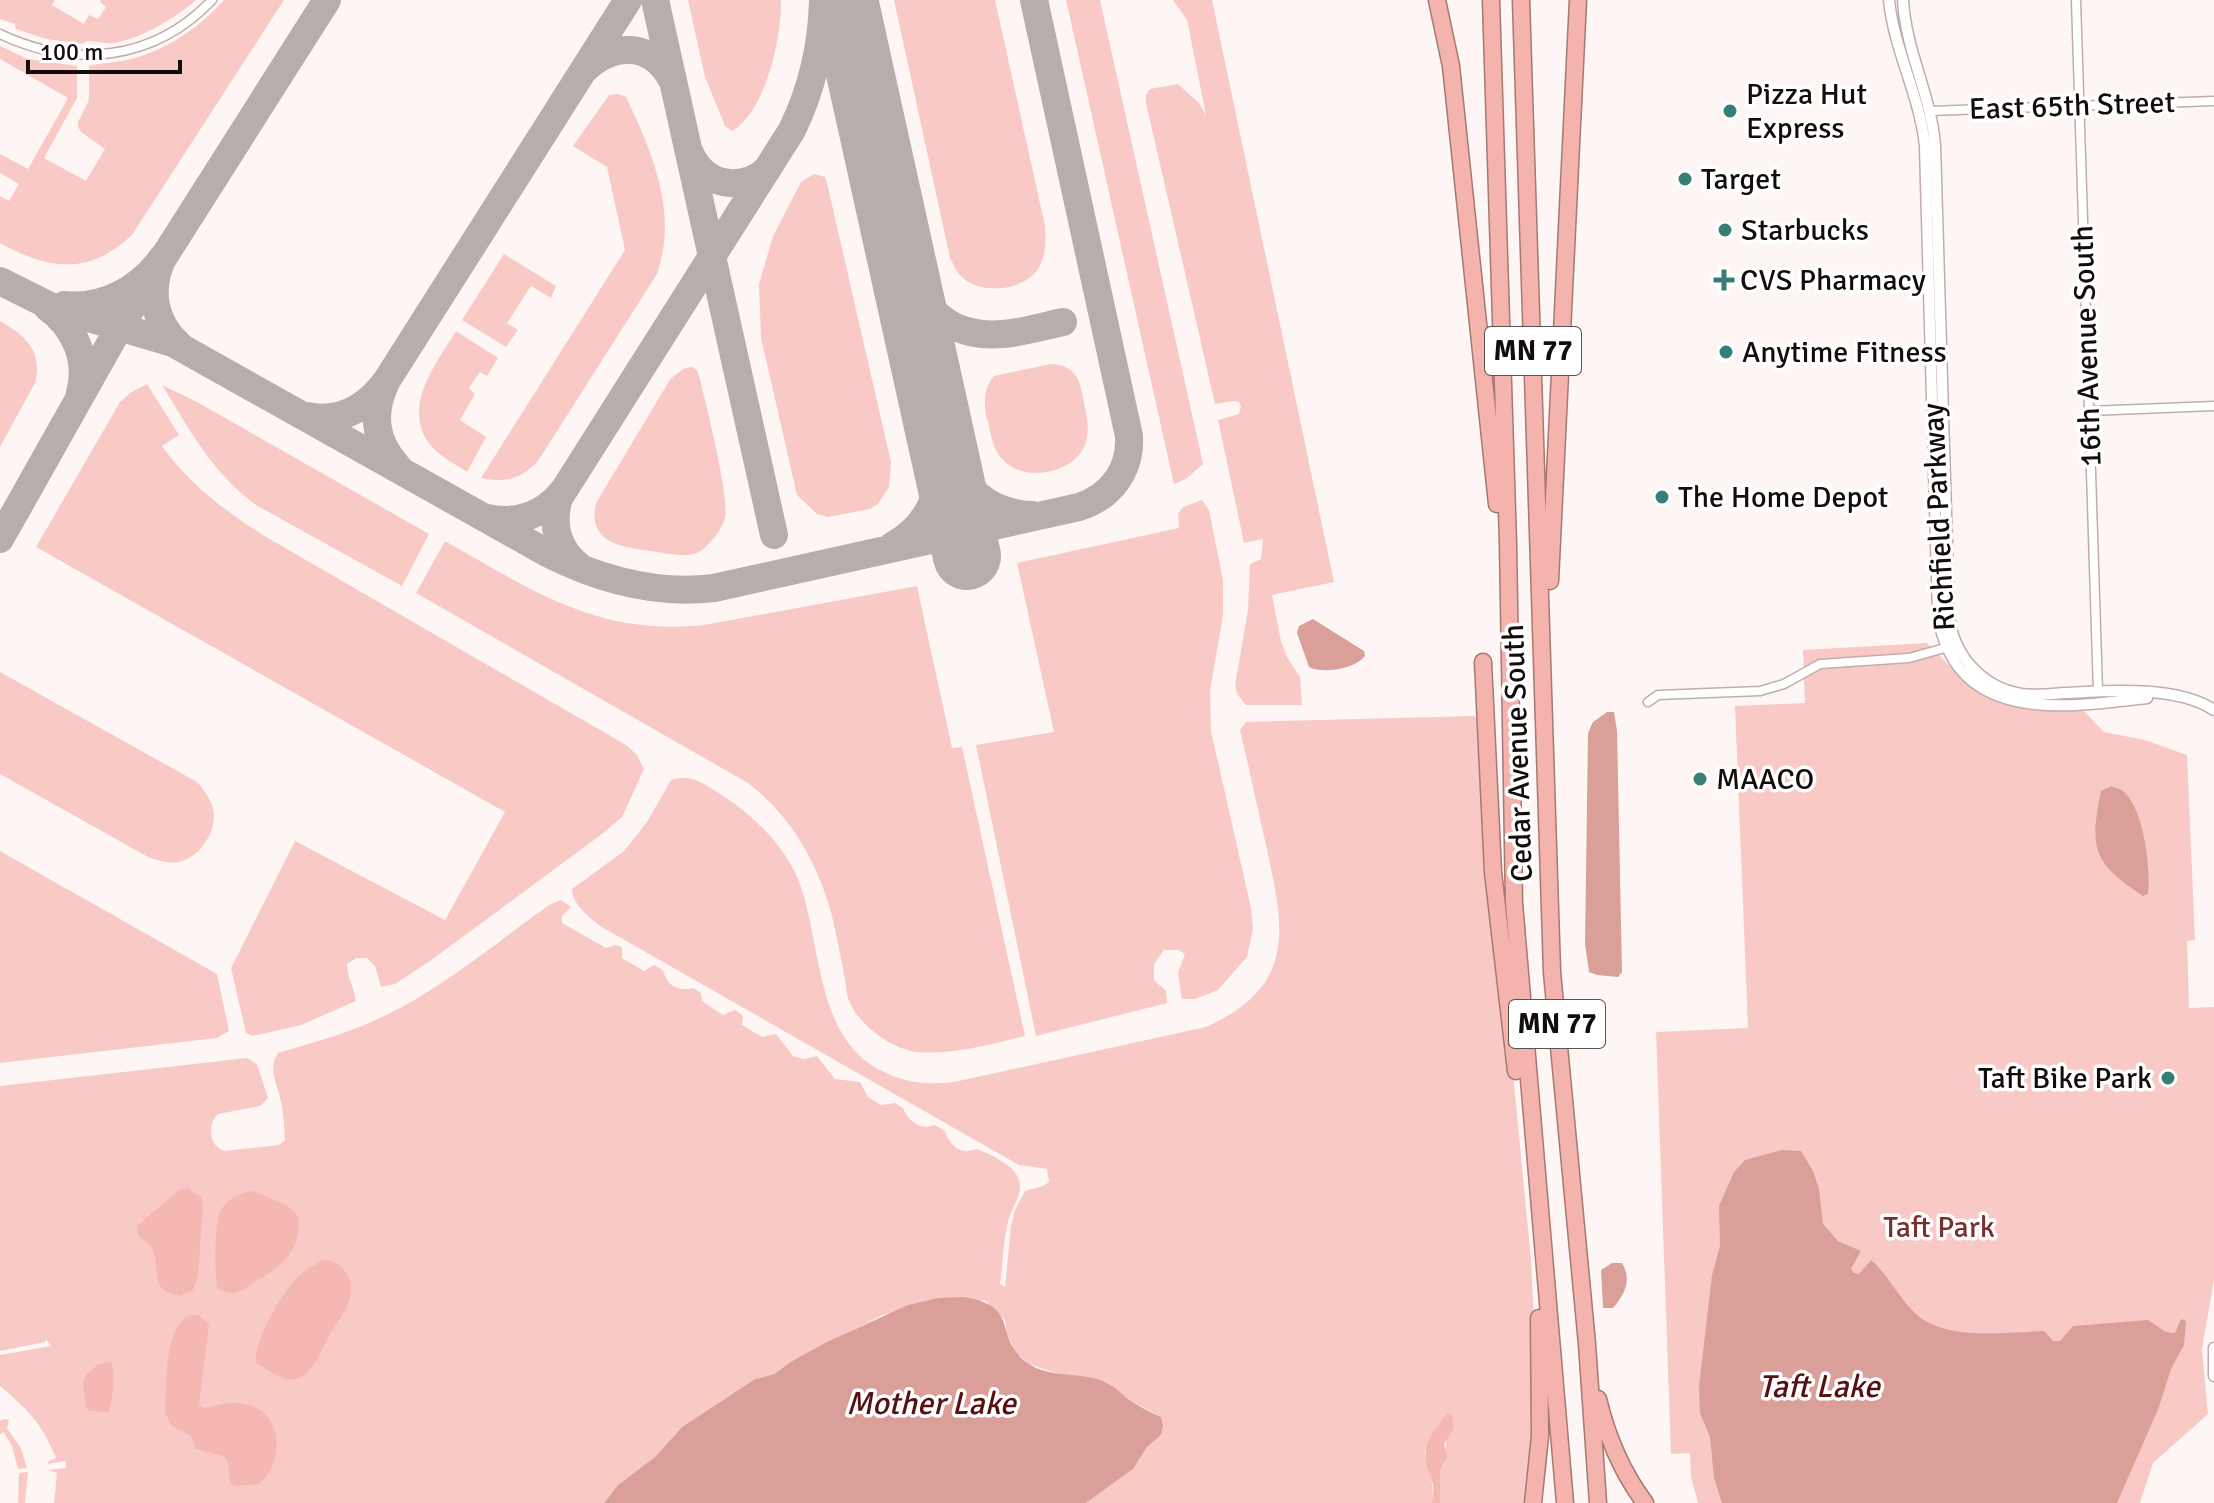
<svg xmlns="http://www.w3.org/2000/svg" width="2214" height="1503" font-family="Signika,sans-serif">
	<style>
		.green { fill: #f9cac5 }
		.forest { fill: #f4b7b1 }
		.water { fill: #db9f9a }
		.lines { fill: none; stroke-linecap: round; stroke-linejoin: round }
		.taxiway { stroke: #b6aead; stroke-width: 28 }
		.runway { stroke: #b6aead; stroke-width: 68 }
		.minor-casing { stroke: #c1adab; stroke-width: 11 }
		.tertiary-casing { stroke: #c1adab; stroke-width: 13 }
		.motorway-casing { stroke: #a57974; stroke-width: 19 }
		.minor { stroke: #fff; stroke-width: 8 }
		.tertiary { stroke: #fff; stroke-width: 10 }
		.motorway { stroke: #f4b3ac; stroke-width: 16 }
		.poi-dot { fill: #377e77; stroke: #fff; stroke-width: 3 }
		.labels { text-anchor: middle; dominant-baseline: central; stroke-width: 7; stroke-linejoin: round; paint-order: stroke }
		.shield { fill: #fff; stroke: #5a5555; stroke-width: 2 }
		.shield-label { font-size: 28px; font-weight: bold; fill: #130c0c }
		.poi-label { font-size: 30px; fill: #130c0c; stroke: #fff; text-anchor: start }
		.street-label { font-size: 30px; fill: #130c0c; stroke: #fff }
		.park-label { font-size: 30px; fill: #78302d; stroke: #fff }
		.water-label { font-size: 32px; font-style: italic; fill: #561011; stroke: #fff }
	</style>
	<rect width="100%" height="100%" fill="#fef6f5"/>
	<!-- green -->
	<path class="green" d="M0 0H55L52 5 84 24 89 15 98 19 106 7 100 2 101 0H196C177 17 131 46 104 43 100 42 93 41 87 41L83 44 46 39 16 29 15 24 0 19Z
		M224 0H284L132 235C88 276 49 270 0 243V196L9 201 19 184 0 173V154L28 169 68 98 0 59V46L28 59 77 66V98L44 158 86 181 105 149 81 132 78 127V122L89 100V66C100 63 114 63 127 60 165 51 198 29 224 0Z
		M688 0H781C782 36 766 112 732 131L725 126 705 77Z
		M894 0H995L1045 226C1046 240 1046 257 1038 269 1022 292 978 296 959 274 955 270 953 263 950 258Z
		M1066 0H1100L1203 464 1186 479 1174 484Z
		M1173 0H1212L1334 582 1272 595 1281 641 1287 657 1300 677 1302 705H1246L1237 694 1235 685 1248 610 1250 564 1261 559 1263 539 1244 543 1218 420 1239 414 1241 407 1239 402 1234 401 1215 404 1146 103V95L1150 89 1178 84 1199 103 1206 115 1187 20Z
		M618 94 626 97C647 141 670 193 664 243 663 254 660 264 657 274L538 461C521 479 506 483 481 478L625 250 607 167 573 146 609 95Z
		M814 174 825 177 827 183 891 462 889 487 878 504 870 509 828 517 817 514 797 495 761 338 759 284 773 236 801 182Z
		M504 254 556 286 551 298 531 286 507 323 518 330 506 347 462 320Z
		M0 321C26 336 43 351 35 383L0 447Z
		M456 331 498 358 487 376 480 372 469 388 475 394 460 420 486 437 467 472C455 464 441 457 431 446 400 408 436 364 456 331Z
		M1051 364C1067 364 1077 372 1081 388 1084 405 1091 424 1086 442 1077 473 1026 483 1004 461 993 451 991 436 988 422 983 407 983 388 994 376Z
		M692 367 697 370 700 379C706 405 730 498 725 518 722 530 709 546 699 552 686 558 670 554 657 552 627 547 586 546 596 503L671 378 685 368Z
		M147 384 179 435 162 446C188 483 223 509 261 534L626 745 637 755 644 769 622 817 602 834 430 961 395 984 381 987 375 966 367 958H357L347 964C347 977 354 987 356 1001L301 1025 253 1036 246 1033 231 968 295 841 445 920 505 812 36 547 120 402 130 393Z
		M162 385 197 402 429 534 402 586 256 505C213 474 189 429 162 385Z
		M1202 500 1209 510 1223 580V615L1210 691 1211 731 1251 908 1253 928 1247 957 1218 990 1195 999H1182L1178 972 1185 954 1179 950H1164L1154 964V980L1166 991 1167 1003 1036 1036 976 745 1054 732 1017 563 1179 528 1178 514 1183 507Z
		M445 541C533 591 598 636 704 625L917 586 952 748 962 747 1025 1036C990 1044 953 1055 917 1052 892 1049 860 1026 850 1003 846 995 846 983 844 974 838 944 833 913 822 885 806 844 783 810 748 783L416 593Z
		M1927 643C1950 665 1974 696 2006 705 2029 712 2057 709 2081 708L2104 732 2145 740 2187 755 2195 940 2187 941 2189 1008 2214 1007V1280L2202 1349 2208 1414 2153 1463 2140 1503H1698L1691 1477 1690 1453 1671 1454 1656 1032 1748 1028 1735 706 1805 703 1803 650Z
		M0 672 197 782C204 790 210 798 213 808 218 830 201 857 179 862 169 864 157 860 148 857L0 774Z
		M1474 716 1479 719 1531 1260 1536 1361V1457L1528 1503H1440V1472L1445 1463 1446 1438 1425 1451C1426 1471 1437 1483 1431 1503H1086L1133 1469 1147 1447 1161 1435V1417L1126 1398 1108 1383 1056 1373 1029 1364 1015 1352 1007 1333 1005 1320 985 1300 883 1315 792 1361 774 1374 755 1379 682 1427 655 1457 618 1485 604 1503H54L57 1473 48 1470 66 1468V1461L47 1464 49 1461 56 1458C41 1422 29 1411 0 1386V1355L51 1346 46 1339 45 1342 0 1351V1086L247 1058 257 1064 268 1098 260 1106 218 1114C207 1124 209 1146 224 1151L279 1145 285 1140C284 1127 284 1114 281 1102 278 1085 267 1068 278 1053 314 1042 350 1033 384 1016 441 989 497 942 549 905L561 900 571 907 562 916V923L606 948 616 945 622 947V958L644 971 654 965 663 970C667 987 678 991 693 988L701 993 702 1001 723 1015 735 1010 743 1016 742 1025 762 1037 776 1034 793 1056 803 1059 817 1056 835 1079 860 1082 868 1097 881 1105 895 1103 903 1108C908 1121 921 1131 934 1125L944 1130C948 1138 952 1149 964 1151 971 1152 974 1147 982 1151 996 1157 1021 1169 1020 1187 1020 1198 1010 1211 1008 1222 1003 1242 1003 1264 1000 1284L1005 1287 1011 1226 1015 1210 1025 1191 1043 1186 1049 1182 1047 1169 1019 1165 600 926C589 917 572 904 572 889L624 851 647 822 671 780C693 773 707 786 726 798 755 817 784 846 798 879 822 940 814 1034 878 1069 904 1083 925 1085 954 1082L1206 1027C1298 986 1284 927 1266 845 1257 806 1249 768 1240 730L1246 722Z
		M0 851 217 974 229 1031 217 1038 0 1063Z
		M4 1419 9 1420 7 1428 21 1448 27 1468 18 1469 12 1446 4 1432 0 1434V1421Z
		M28 1472 25 1503H18L19 1473Z"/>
	<!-- forest -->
	<path class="forest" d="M188 1188 201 1197 203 1206 198 1276 193 1290 180 1296C150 1290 160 1276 154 1254 152 1244 143 1241 137 1234V1226L179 1190Z
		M254 1191 288 1206 298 1216C303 1259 272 1270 241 1291 232 1294 227 1293 218 1289 214 1277 215 1226 219 1214 225 1199 240 1192 254 1191Z
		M322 1260C333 1260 341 1264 347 1274 360 1296 340 1317 329 1336 321 1350 313 1375 296 1379 283 1382 267 1369 256 1363 253 1342 281 1295 296 1279 303 1271 313 1266 322 1260Z
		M191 1315H199L209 1325 199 1405 204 1408C219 1405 234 1400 249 1405 285 1415 283 1465 259 1484L236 1486 230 1483 228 1461 223 1456 196 1449 191 1436 172 1426 165 1413C167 1387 163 1325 191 1315Z
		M111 1362C116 1369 113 1404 108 1412L90 1411 86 1408 83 1385 85 1376 98 1364Z
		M1448 1413 1452 1415 1454 1428 1444 1444 1447 1457 1440 1472V1503H1431C1437 1484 1431 1482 1427 1466 1421 1445 1435 1428 1448 1413Z"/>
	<!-- water -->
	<path class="water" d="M1313 619 1364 651 1365 656C1355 669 1323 674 1309 667L1297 633 1299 626Z
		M1607 712H1614L1617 731 1622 972 1618 977 1597 975 1589 972 1585 944 1588 733 1593 722Z
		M2111 786C2115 788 2120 788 2123 791 2144 808 2151 869 2148 894L2143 896C2093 863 2089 849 2101 791Z
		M1782 1150 1801 1151 1813 1171 1819 1189 1823 1224 1838 1241 1861 1251 1851 1269 1854 1273 1859 1274 1871 1260C1887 1274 1897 1294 1911 1309 1940 1343 2005 1332 2044 1331L2053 1341H2060L2073 1326 2148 1320 2166 1332 2175 1333 2181 1319 2186 1321 2184 1345 2171 1369 2159 1407 2117 1503H1722L1714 1478 1710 1437 1700 1413 1699 1386 1712 1275 1720 1246 1719 1206 1734 1172 1745 1160Z
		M1612 1263H1622C1632 1280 1625 1294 1613 1308H1603L1601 1270Z
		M963 1297C1021 1305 993 1336 1026 1362 1049 1380 1084 1370 1109 1384 1116 1388 1122 1394 1128 1399 1139 1406 1149 1412 1161 1417L1163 1426 1161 1435 1147 1447 1133 1469 1086 1503H604L618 1485 655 1457 682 1427 755 1379 774 1374 792 1361 827 1342 908 1305 938 1298Z"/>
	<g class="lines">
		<!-- taxiway -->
		<path class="taxiway" d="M628 0 583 71C612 42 652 41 672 80
			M655 0 774 535
			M690 153C704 185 740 193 767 170
			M894 225C910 281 928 340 1002 334 1022 333 1043 326 1063 322
			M0 281 52 307 173 343 549 554C601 580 656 595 714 588L1079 507C1111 497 1131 470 1129 436L1034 0
			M64 305C104 309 140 289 163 257 148 290 153 322 180 346
			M47 307C75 327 89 360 80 393
			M387 380 583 71
			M307 416C341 423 367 408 387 380 371 412 374 441 398 467
			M487 518C517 524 544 515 563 491
			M0 539 120 326 327 0
			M892 546C931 525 942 489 943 448 966 486 983 513 1032 515
			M580 567C557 549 551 525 559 498L792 130C812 89 822 45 823 0"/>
		<!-- runway -->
		<path class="runway" d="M844 0 967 556"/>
		<!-- minor casing -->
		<g class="minor-casing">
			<path id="minor" d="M2076 0 2098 692
				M0 34C74 69 154 61 212 0
				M1930 111 2214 101
				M2089 411 2214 406
				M1648 702 1658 695 1760 691 1784 684 1820 664 1909 658 1952 646"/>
		</g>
		<!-- tertiary casing -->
		<g class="tertiary-casing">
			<path id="tertiary" d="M1889 0C1894 50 1920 96 1925 146L1938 615C1955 725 2065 708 2147 698
				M1903 0C1906 52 1931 95 1935 145L1949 614C1952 654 1981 687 2021 694 2035 696 2050 694 2064 693 2108 691 2176 685 2214 710
				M2214 1348V1376"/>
		</g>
		<!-- motorway casing -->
		<g class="motorway-casing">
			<path id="motorway" d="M1437 0 1451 66 1497 504
				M1491 0 1508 543 1514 903 1565 1503
				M1521 0 1552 972 1587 1344 1598 1503
				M1550 581 1578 0
				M1483 662 1493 872 1516 1071
				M1598 1399C1607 1437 1622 1472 1645 1503
				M1533 1503 1540 1436 1539 1318"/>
		</g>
		<!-- minor -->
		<use href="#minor" class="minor"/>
		<!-- tertiary -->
		<use href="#tertiary" class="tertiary"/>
		<!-- motorway -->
		<use href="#motorway" class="motorway"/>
	</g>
	<!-- markers -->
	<g class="poi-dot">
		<circle cx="1730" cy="111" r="8"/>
		<circle cx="1685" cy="179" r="8"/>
		<circle cx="1725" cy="230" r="8"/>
		<path d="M1720 268h8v8h8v8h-8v8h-8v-8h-8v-8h8z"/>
		<circle cx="1726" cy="352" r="8"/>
		<circle cx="1662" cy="497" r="8"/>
		<circle cx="1700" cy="779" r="8"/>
		<circle cx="2168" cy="1078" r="8"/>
	</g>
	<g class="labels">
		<!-- shield labels -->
		<g class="shield">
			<rect x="1485" y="327" width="96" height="48" rx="6"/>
			<rect x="1509" y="1000" width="96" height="48" rx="6"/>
		</g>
		<g class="shield-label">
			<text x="1533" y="351">MN 77</text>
			<text x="1557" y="1024">MN 77</text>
		</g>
		<!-- poi labels -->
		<g class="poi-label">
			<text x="1746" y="94">Pizza Hut<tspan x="1746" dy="34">Express</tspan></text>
			<text x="1701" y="179">Target</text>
			<text x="1741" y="230">Starbucks</text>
			<text x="1740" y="280">CVS Pharmacy</text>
			<text x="1742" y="352">Anytime Fitness</text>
			<text x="1678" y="497">The Home Depot</text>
			<text x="1716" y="779">MAACO</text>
			<text x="2152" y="1078" text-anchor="end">Taft Bike Park</text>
		</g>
		<!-- street labels -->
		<g class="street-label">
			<text transform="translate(2072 106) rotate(-2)">East 65th Street</text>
			<text transform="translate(2087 346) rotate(-92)">16th Avenue South</text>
			<text transform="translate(1939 517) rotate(-93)">Richfield Parkway</text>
			<text transform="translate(1518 753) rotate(-92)">Cedar Avenue South</text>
		</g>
		<!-- park labels -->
		<g class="park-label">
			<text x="1939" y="1227">Taft Park</text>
		</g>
		<!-- water labels -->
		<g class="water-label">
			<text x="1819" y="1386">Taft Lake</text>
			<text x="931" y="1403">Mother Lake</text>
		</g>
	</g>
	<!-- scale -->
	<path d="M28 60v12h152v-12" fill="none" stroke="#130c0c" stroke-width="4"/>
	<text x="40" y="60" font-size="24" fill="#130c0c" stroke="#ffffff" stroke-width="6" paint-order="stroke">100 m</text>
</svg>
